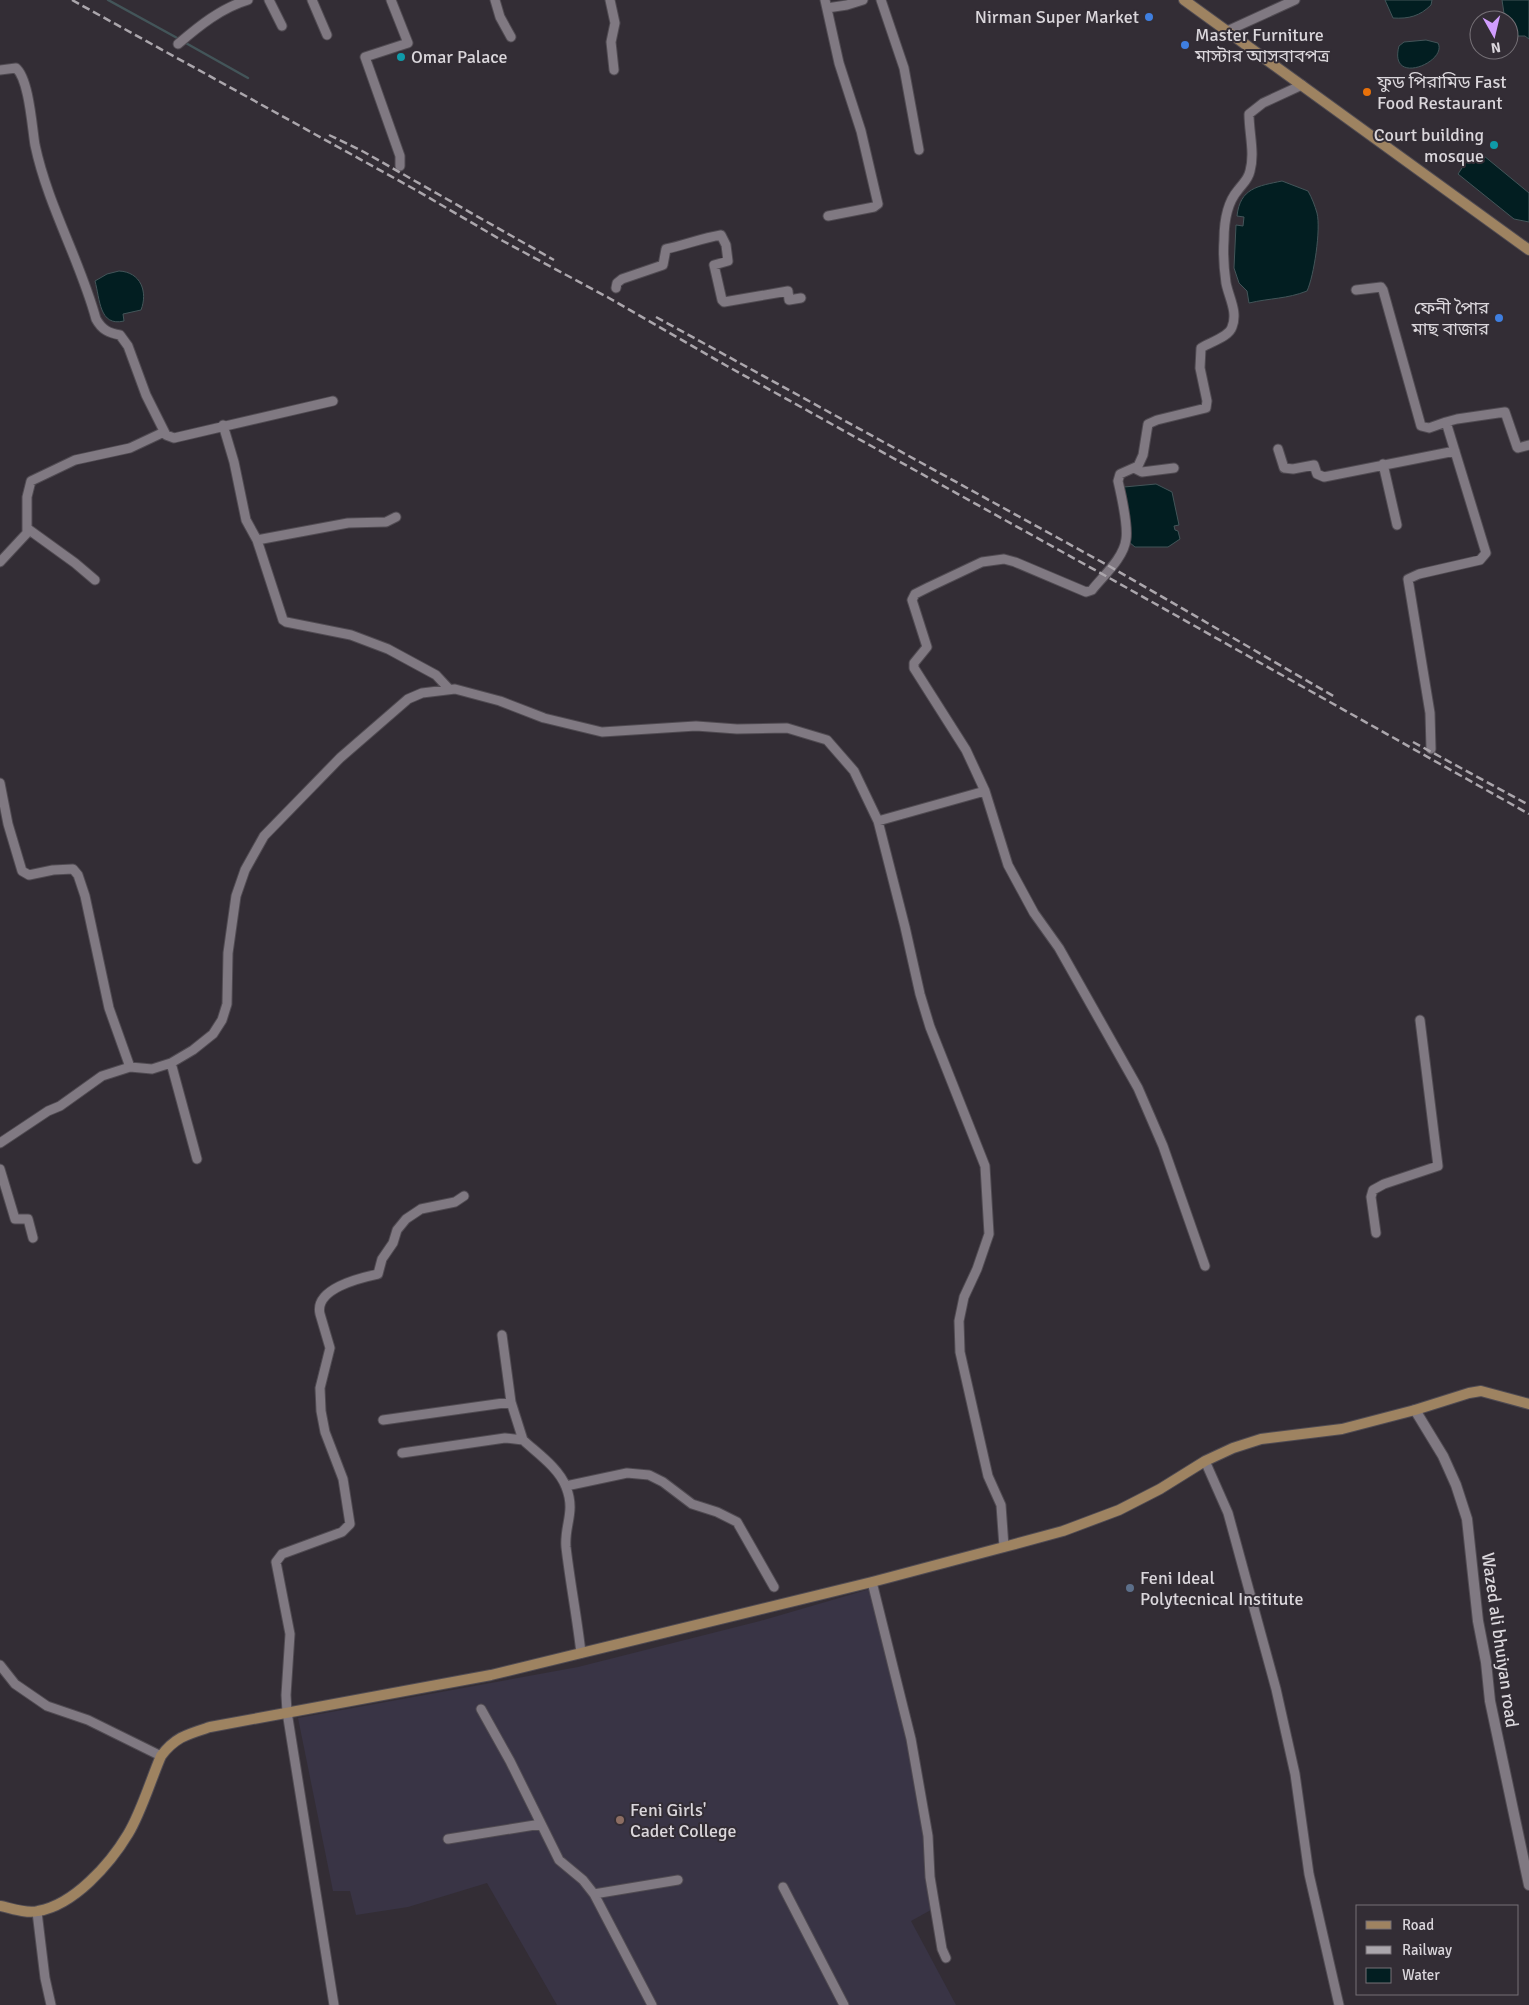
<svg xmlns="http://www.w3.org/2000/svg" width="1529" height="2005" font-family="Signika,'Noto Sans Bengali',sans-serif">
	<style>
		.education { fill: #393445 }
		.water { fill: #021e21; stroke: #435559 }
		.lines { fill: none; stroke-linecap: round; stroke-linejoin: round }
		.stream { stroke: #435559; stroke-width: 2.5 }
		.minor-casing { stroke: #504b52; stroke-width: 11 }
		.tertiary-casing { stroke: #504b52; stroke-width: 12 }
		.secondary-casing { stroke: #504b52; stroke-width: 12 }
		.minor { stroke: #807982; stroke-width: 9 }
		.tertiary { stroke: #807982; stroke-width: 10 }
		.secondary { stroke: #9e8361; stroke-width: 10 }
		.rail { stroke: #aba6ac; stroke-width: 2.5; stroke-dasharray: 8 4; stroke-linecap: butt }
		.shop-dot { fill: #3f7fe0; stroke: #332d35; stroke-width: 2 }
		.culture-dot { fill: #0f9aa8; stroke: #332d35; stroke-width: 2 }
		.food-dot { fill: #e8710a; stroke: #332d35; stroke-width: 2 }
		.service-dot { fill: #5c6f8a; stroke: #332d35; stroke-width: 2 }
		.education-dot { fill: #8d6e63; stroke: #332d35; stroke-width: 2 }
		.labels { text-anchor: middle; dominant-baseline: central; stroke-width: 4; stroke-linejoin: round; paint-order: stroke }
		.poi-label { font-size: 18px; fill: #dad6db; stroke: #332d35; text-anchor: start }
		.street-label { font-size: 18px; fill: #dad6db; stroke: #332d35 }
	</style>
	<rect width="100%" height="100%" fill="#332d35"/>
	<!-- education -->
	<path class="education" d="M870 1589 910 1743 938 1906 911 1921 956 2005H557L487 1883 408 1907 356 1915 350 1891H333L298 1718 578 1667 760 1621Z"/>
	<!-- water -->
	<path class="water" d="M1385 0H1432L1431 5C1420 16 1409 19 1393 18Z
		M1502 0H1529V39L1525 36H1515L1509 41V20H1505Z
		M1426 40 1438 43C1448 62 1388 87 1399 46L1404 42Z
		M1478 151 1529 193V222L1514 219 1458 174 1464 165Z
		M1282 181 1308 191C1312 198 1315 206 1317 213 1321 229 1314 276 1307 291 1287 299 1270 298 1249 303L1247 291 1239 283 1234 268 1236 225 1243 226 1244 217 1237 216C1240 188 1258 186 1282 181Z
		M119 271C141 272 148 292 141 310L123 314 124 321C99 327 100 299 95 281L107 274Z
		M1156 484 1172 492 1179 525 1174 526 1175 530 1178 531 1180 539 1168 547H1135L1129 542 1124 487Z"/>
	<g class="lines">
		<!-- stream -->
		<path class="stream" d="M108 0 179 39
			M184 42 248 78"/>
		<!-- minor casing -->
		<g class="minor-casing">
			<path id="minor" d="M269 0 282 26
				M312 0 327 35
				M391 0 408 43 365 57 400 156V166
				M495 0 500 17 511 37
				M610 0 615 23 611 42 614 70
				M825 0 839 63 861 131 878 204 874 207 828 216
				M881 0 904 68 919 150
				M827 8 847 5 863 0
				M1227 31 1295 0
				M178 44C199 26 221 8 248 0
				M0 70 16 68C29 79 32 127 35 145 48 206 80 260 96 319 102 330 109 333 120 335L128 346 146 395 166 435 174 438 333 401
				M616 288 617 283 622 279 663 265 666 249C685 245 702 238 721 235L726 245 728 261 714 265 722 300 724 302 788 291 789 300 801 298
				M1356 290 1381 287 1383 290 1421 426 1429 428 1446 422
				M223 425 234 462 246 520 257 540 283 620 286 622 351 635 388 649 436 675 449 689
				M1278 449 1284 468 1293 469 1314 465 1317 474 1324 477 1455 451
				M1383 464 1397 525
				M1134 468 1142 472 1174 468
				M28 529 75 563 95 580
				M257 540 348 523 386 522 396 517
				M0 562 27 533V497L31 481 75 460 130 448 164 432
				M1431 749 1430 713 1408 579 1419 574 1480 560 1486 553 1446 422 1457 419 1505 412 1517 447 1518 448 1529 445
				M0 783 8 824 22 871 29 875 53 870 73 869 78 875 85 896 109 1008 130 1067
				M878 821 985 791
				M171 1063 197 1159
				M0 1143 48 1111 60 1106 102 1076 130 1067 152 1069 171 1063 193 1050 213 1034 222 1020 227 1004 228 953 236 896 245 870 264 836 340 758 408 699 422 693 455 689 500 701 544 718 602 732 696 726 737 729 787 728 827 740 854 771 878 821 905 927 920 994 930 1027 985 1166 989 1234 977 1269 964 1297 959 1321 960 1352 988 1476 1001 1505 1004 1547
				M0 1169 15 1219H28L33 1238
				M1376 1233 1371 1197 1373 1190 1384 1184 1438 1166 1420 1020
				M1205 1266 1163 1146 1138 1088 1059 948 1034 913 1008 865 985 791 966 750 914 668V663L927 647 912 600 915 594 929 587 982 562 1004 559 1015 562 1086 592 1092 590C1103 576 1124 558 1126 539 1128 526 1121 494 1118 481L1120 474 1138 466 1143 455 1148 424 1157 420 1206 408 1207 401 1200 368 1201 348C1210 342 1229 337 1232 327 1238 312 1229 298 1226 283 1224 269 1223 254 1224 240 1224 223 1226 204 1238 190 1243 183 1248 180 1250 171 1255 153 1249 133 1249 114L1263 103 1302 85
				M502 1335 511 1402 523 1440
				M383 1420 511 1402
				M402 1453 505 1438 523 1440C537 1453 559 1468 566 1487 576 1512 564 1525 566 1547 570 1582 577 1617 581 1653
				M1205 1461 1228 1513 1276 1689 1295 1774 1309 1874 1339 2005
				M566 1486 627 1473 649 1475 663 1482 692 1504 717 1512 737 1522 774 1587
				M872 1582 911 1739 928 1836 930 1877 942 1949 946 1958
				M0 1665 15 1684 47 1706 88 1720 161 1756
				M481 1709 510 1761 559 1860 583 1880 594 1894 652 2005
				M448 1839 541 1824
				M783 1887 844 2005
				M594 1894 678 1880
				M37 1912 45 1978 51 2005
				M334 2005 287 1712 286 1695 290 1634 276 1562 282 1554 342 1532 350 1524 343 1479 325 1432 321 1411 320 1388 330 1348 320 1314C314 1289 359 1278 378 1274L382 1259 393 1243 397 1230 406 1219 421 1209 455 1202 464 1196"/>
		</g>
		<!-- tertiary casing -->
		<g class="tertiary-casing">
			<path id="tertiary" d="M1415 1410 1443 1456 1456 1485 1467 1519 1478 1621 1486 1662 1490 1701 1529 1885"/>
		</g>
		<!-- secondary casing -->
		<g class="secondary-casing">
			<path id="secondary" d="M1184 0 1529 250
				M0 1906C11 1908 26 1914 38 1911 74 1905 110 1864 128 1834 141 1813 151 1779 161 1756 175 1737 188 1734 210 1727L491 1675 872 1582 1004 1547 1063 1531 1119 1510 1160 1489 1205 1461 1233 1448 1261 1439 1342 1429 1415 1410 1469 1393 1481 1391 1529 1404"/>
		</g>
		<!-- minor -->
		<use href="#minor" class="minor"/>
		<!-- tertiary -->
		<use href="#tertiary" class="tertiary"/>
		<!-- secondary -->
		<use href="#secondary" class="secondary"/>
		<!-- rail -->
		<path class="rail" d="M72 0 414 189 503 241 609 298 727 366 1104 575 1529 814
			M329 135 364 152 554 260
			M656 317 1109 566 1335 697
			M1413 742 1529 805"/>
	</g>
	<!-- markers -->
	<g class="shop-dot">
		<circle cx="1149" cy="17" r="5"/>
		<circle cx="1185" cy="45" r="5"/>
		<circle cx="1499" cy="318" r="5"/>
	</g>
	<g class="culture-dot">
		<circle cx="401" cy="57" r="5"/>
		<circle cx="1494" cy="145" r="5"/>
	</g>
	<circle class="food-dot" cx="1367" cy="92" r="5"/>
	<circle class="service-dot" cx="1130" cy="1588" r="5"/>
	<circle class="education-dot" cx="620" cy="1820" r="5"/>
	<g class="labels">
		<!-- poi labels -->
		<g class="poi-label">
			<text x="1139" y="17" text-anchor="end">Nirman Super Market</text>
			<text x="1195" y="35">Master Furniture<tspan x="1195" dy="21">মাস্টার আসবাবপত্র</tspan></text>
			<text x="411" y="57">Omar Palace</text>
			<text x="1377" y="82">ফুড পিরামিড Fast<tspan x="1377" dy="21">Food Restaurant</tspan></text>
			<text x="1484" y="135" text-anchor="end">Court building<tspan x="1484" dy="21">mosque</tspan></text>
			<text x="1489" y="308" text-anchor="end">ফেনী পৈার<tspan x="1489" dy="21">মাছ বাজার</tspan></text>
			<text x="1140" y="1578">Feni Ideal<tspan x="1140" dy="21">Polytecnical Institute</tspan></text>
			<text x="630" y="1810">Feni Girls'<tspan x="630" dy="21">Cadet College</tspan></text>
		</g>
		<!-- street labels -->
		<g class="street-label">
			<text transform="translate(1500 1640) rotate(82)">Wazed ali bhuiyan road</text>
		</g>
	</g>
	<!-- legend -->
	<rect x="1356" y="1905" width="162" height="90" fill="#332d35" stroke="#767177"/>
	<rect x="1366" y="1921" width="25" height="8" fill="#9e8361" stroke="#767177"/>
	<text x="1402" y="1930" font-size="15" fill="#dad6db">Road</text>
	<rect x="1366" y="1946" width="25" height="8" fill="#aba6ac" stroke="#767177"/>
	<text x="1402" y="1955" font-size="15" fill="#dad6db">Railway</text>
	<rect x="1366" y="1968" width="25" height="15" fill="#021e21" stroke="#767177"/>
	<text x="1402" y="1980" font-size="15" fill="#dad6db">Water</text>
	<!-- north arrow -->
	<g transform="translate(1494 35) rotate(172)"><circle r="24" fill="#332d35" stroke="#767177"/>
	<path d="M0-4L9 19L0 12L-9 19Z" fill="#d19dfe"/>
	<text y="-8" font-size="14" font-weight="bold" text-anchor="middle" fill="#dad6db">N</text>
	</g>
</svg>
